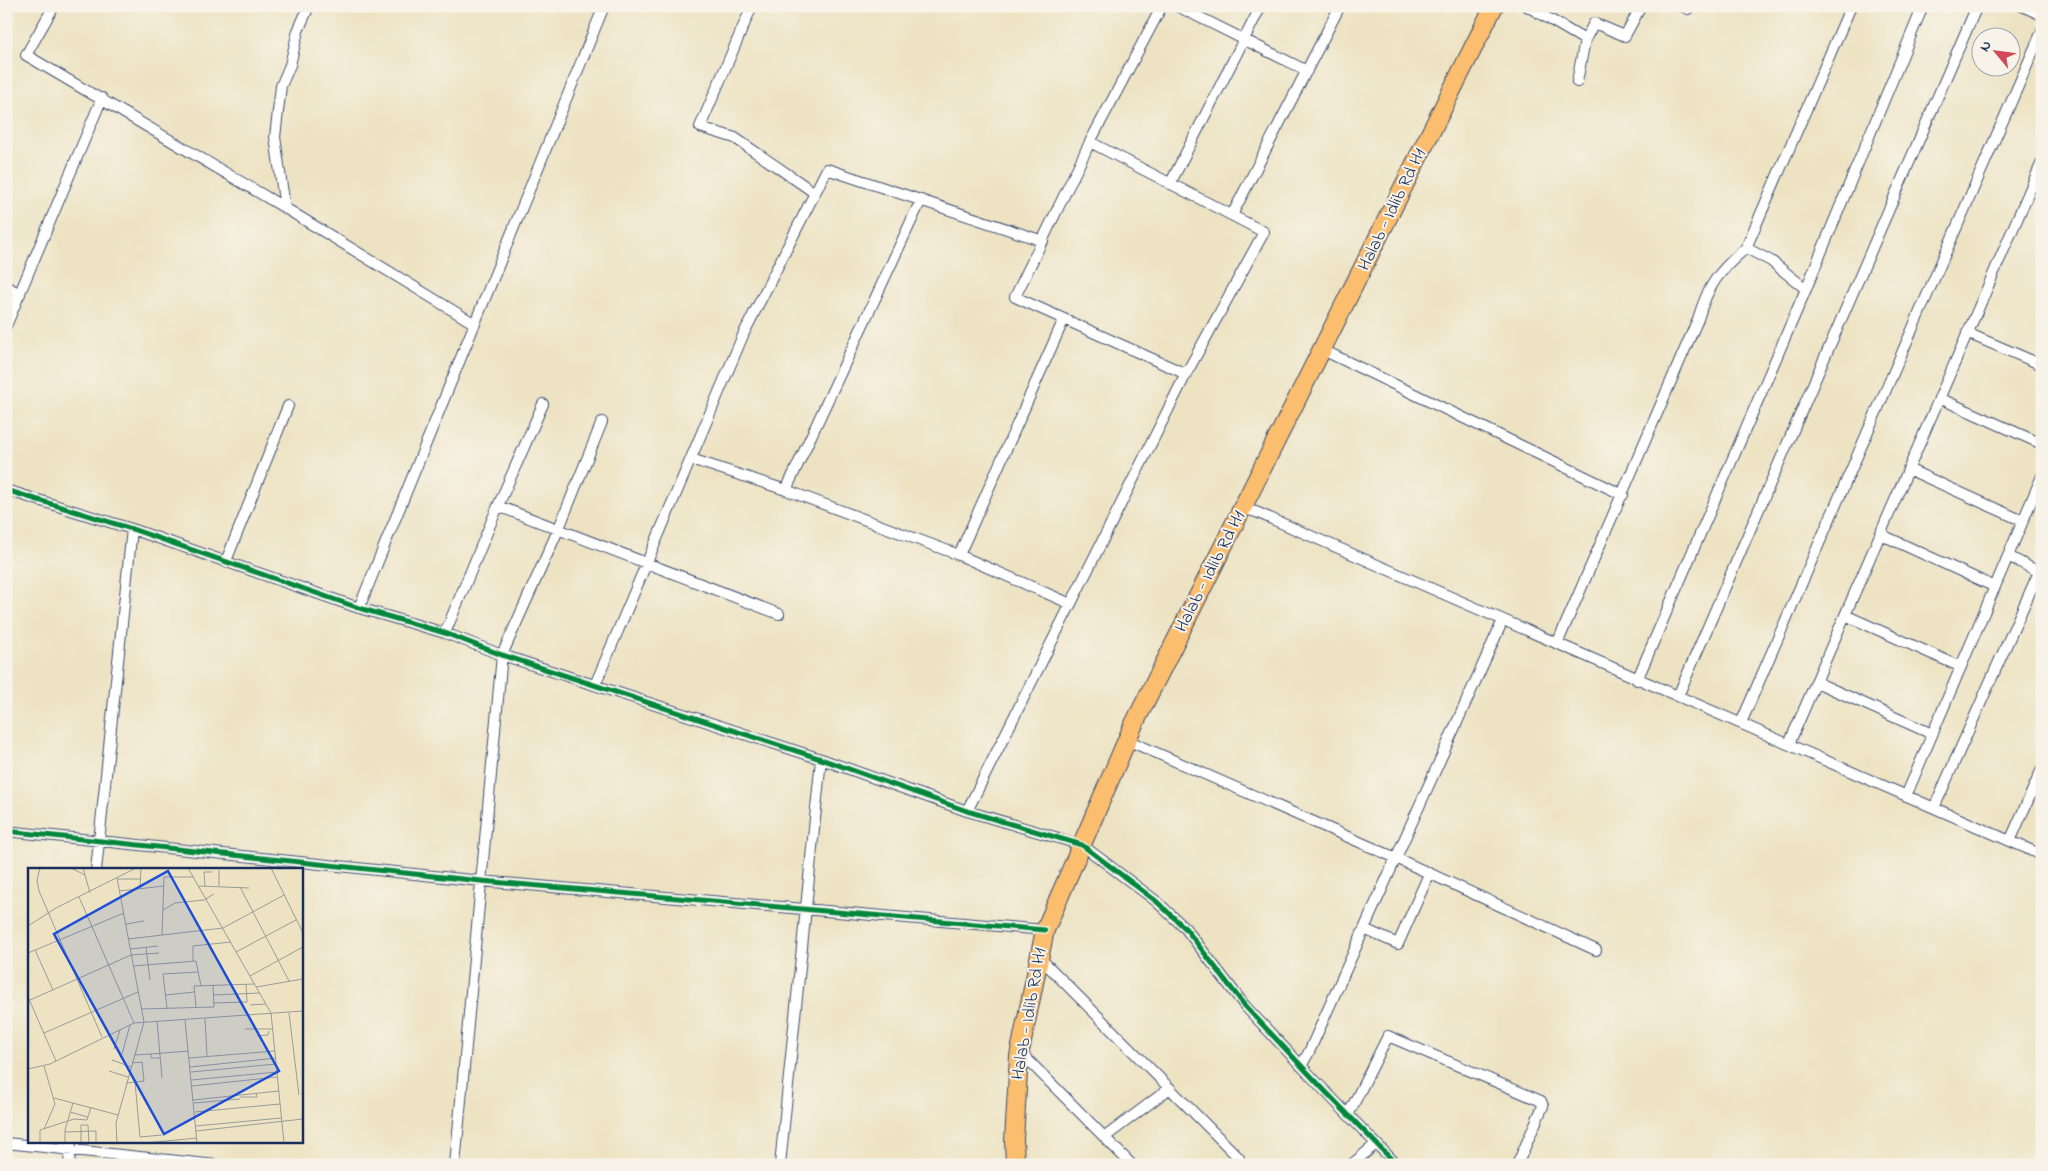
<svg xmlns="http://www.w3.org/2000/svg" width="2048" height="1171" font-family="'Indie Flower',sans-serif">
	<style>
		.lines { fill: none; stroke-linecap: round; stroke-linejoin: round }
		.street-casing { stroke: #3a4a6d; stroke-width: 12 }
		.highway-casing { stroke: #3a4a6d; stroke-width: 20 }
		.street { stroke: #fff; stroke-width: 10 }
		.highway { stroke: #fbbd6e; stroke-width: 18 }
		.cycleway-casing { stroke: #f7f3e8; stroke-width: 8 }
		.cycleway { stroke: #00873e; stroke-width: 5 }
		.labels { text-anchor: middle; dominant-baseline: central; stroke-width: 4; stroke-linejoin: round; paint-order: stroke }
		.street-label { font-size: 18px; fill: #1b2f5e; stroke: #f7f3e8 }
		.inset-road { fill: none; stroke: #999b9b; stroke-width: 1 }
		.view { fill: #1d4ed8; fill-opacity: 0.15; stroke: #1d4ed8; stroke-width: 2.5 }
		.inset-edge { fill: none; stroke: #1b2f5e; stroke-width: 2.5 }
	</style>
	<rect width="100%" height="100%" fill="#f7f3e8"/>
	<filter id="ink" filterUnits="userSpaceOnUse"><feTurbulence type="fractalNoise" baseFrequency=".02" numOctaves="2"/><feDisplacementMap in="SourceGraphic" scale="10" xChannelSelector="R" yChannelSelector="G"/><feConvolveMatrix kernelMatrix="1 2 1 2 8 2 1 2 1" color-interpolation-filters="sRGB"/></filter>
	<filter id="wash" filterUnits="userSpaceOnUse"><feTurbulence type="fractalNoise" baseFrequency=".0096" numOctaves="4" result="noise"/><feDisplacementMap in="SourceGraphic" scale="20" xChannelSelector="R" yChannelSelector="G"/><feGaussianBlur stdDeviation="1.12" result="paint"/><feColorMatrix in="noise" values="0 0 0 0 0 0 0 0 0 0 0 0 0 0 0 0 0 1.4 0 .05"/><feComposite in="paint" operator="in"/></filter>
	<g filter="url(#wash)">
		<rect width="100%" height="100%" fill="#ede3c3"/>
	</g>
	<g filter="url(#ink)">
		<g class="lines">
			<!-- street casing -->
			<g class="street-casing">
				<path id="street" d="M54 6 26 55 285 208 475 324
					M752 6 700 127 735 138 815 193
					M1162 6 1090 142 1015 297 1186 374
					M1177 6 1307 71
					M1527 6 1585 40
					M1682 6 1688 9 1689 6
					M2022 6 2042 15
					M1577 82 1585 40 1594 23 1625 36 1641 6
					M1170 184 1261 6
					M921 200 786 490 959 555 1071 604
					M285 208 275 137 281 86 290 65 298 31 309 6
					M1232 215 1340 6
					M1746 248 1771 261 1806 289
					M6 286 20 294
					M6 326 102 98
					M1967 333 2042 365
					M1323 350 1623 495
					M1939 398 2042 444
					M691 459 786 490
					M1908 469 2023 521
					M6 490 132 529 359 608 445 633 502 655 821 759 967 811 1082 845 1156 901 1186 929 1245 1006 1325 1091 1397 1165
					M498 506 779 614
					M1243 509 1256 512 2042 855
					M1880 534 1995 587
					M959 555 1064 319
					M2008 556 2039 572
					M226 561 288 406
					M359 608 604 6
					M1845 615 1961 667
					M445 633 498 506 543 404
					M1557 644 1698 319C1708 285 1719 271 1746 248L1851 6
					M1637 680 1806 289 1923 6
					M1816 682 1932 734
					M595 685 744 333 827 169 1043 241
					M1678 696 1977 6
					M1741 723 2042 31
					M1127 740 1396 858 1596 950
					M1789 744 2042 162
					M1906 796 2042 476
					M1934 808 2042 565
					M967 811 1186 374 1264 232 1090 142
					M6 831 481 881 1045 930
					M2010 841 2042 769
					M96 870 132 529
					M1364 929 1503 620
					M1039 957 1239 1158
					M1020 1052 1132 1165
					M1301 1066 1309 1052 1364 929 1398 944 1429 874
					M1348 1115 1388 1036 1541 1101 1543 1106 1517 1165
					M1105 1137 1170 1088
					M6 1143 216 1165
					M69 1165 71 1142
					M455 1165 502 655 559 528 602 422
					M780 1165 821 759
					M1351 1165 1376 1144"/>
			</g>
			<!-- highway casing -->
			<g class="highway-casing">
				<path id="highway" d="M1015 1165 1014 1140 1019 1056 1045 930 1133 726 1494 6"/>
			</g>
			<!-- street -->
			<use href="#street" class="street"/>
			<!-- highway -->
			<use href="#highway" class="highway"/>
			<!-- cycleway casing -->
			<g class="cycleway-casing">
				<path id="cycleway" d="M6 490 132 529 359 608 445 633 502 655 821 759 967 811 1082 845 1156 901 1186 929 1245 1006 1325 1091 1397 1165
					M6 831 481 881 1045 930"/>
			</g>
			<!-- cycleway -->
			<use href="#cycleway" class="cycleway"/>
		</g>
	</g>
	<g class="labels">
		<!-- street labels -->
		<g class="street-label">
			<text transform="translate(1393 210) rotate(-64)">Halab - Idlib Rd H1</text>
			<text transform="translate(1211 572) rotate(-63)">Halab - Idlib Rd H1</text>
			<text transform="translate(1030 1014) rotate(-80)">Halab - Idlib Rd H1</text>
		</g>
	</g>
	<!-- overview -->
	<g transform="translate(28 868)">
		<rect width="275" height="275" fill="#ede3c3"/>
		<path class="inset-road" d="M12 0 9 12 11 23 74 169M43 0 57 7M55 0 62 25M160 0 243 145 256 275M243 0 275 65M89 10 116 154 88 255 89 275M89 11H113M171 18 221 20M177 18 176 4H184M191 18V2M212 19 261 113M112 21 113 0M91 23 136 18M51 29 106 155M135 42 147 35 176 32 186 26M98 56 116 53M0 58 28 40 108 0M134 67 136 9H166M100 71 195 60 256 27M118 79 122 112M102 81 130 78M7 82 25 122M208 84 268 52M0 85 96 45M165 93V78L203 74M105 98 168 93 173 118M222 108 275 79M228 119 275 111M138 127 166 124M185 127 232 125M0 129 28 193M2 132 103 87 131 85M185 135 219 134 218 116M222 137 237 136M168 139 166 118 226 116M139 140 135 106 170 104M113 141 186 139 185 117M261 145 271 227M177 151 179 188M157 152 169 275M129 153 134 210M217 161H245M230 163V168L240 167 241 163M16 165 110 124M86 181 92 162M94 186 102 157M123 186 161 183M106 187 123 186V190H132M161 190 247 183M84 192 103 199M16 198 27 236 16 261M162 199 248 190M0 201 22 196 106 155 275 143M81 203 100 209M163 204 248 196M163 212 249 204M107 214 112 269 134 267M98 215 116 213 114 194 104 195M164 218 249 209M212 229H229L228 225M26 230 90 247M165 232 251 223M166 235 212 231M42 244 60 249M167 244 252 236M168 258 253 250M168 263 275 251M37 264 68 263V275M12 275V262L46 251 59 252 63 239M37 275V262L45 235M53 275V257H60L61 275M117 275 169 270"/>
		<path class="view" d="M140 3 251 203 136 266 26 66Z"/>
		<rect width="275" height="275" class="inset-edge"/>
	</g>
	<!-- margin -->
	<rect width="2048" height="1171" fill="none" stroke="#f7f3e8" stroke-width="25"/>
	<!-- north arrow -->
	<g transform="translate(1996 52) rotate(299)"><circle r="24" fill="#f7f3e8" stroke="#9fa5b1"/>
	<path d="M0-4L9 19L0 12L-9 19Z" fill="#d1495b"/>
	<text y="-8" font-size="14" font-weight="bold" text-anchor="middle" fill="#1b2f5e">N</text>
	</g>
</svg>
